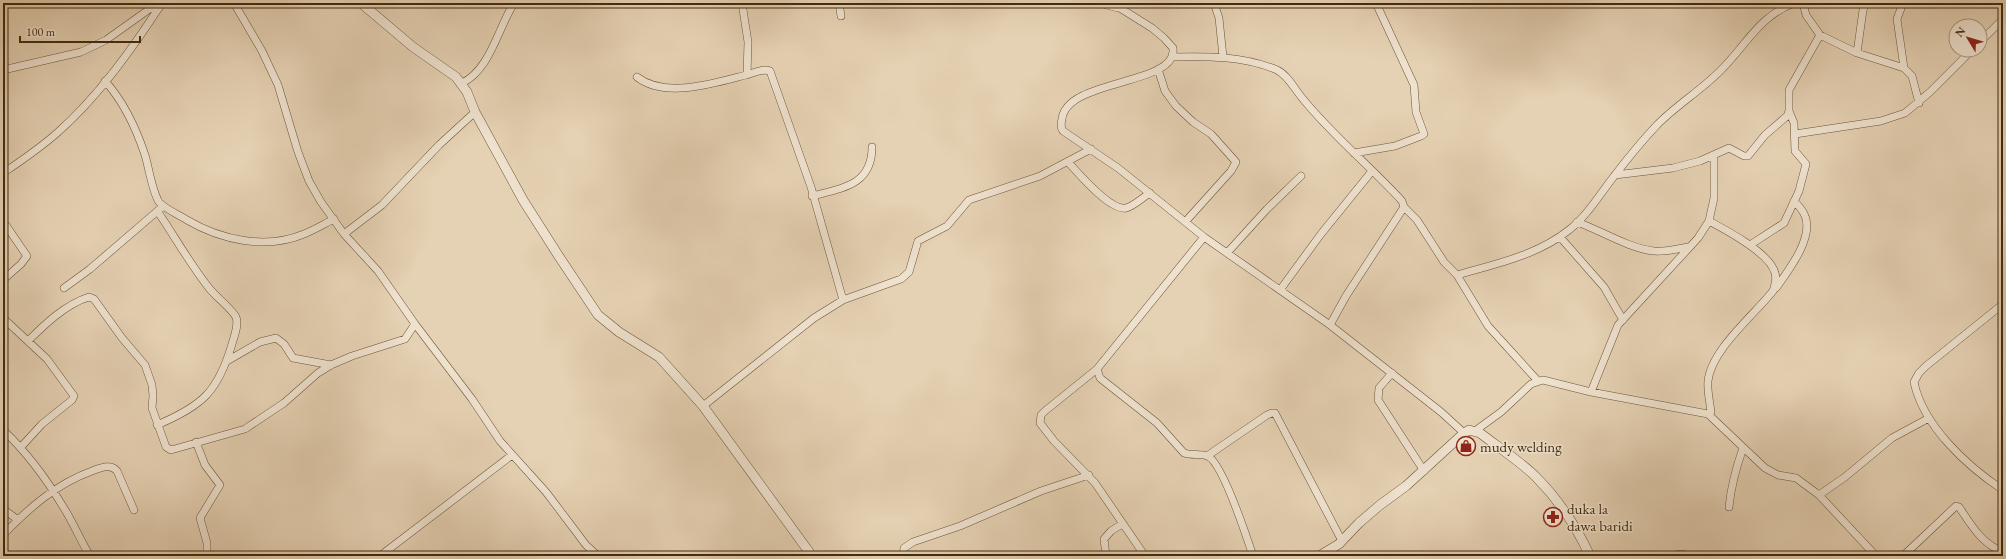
<svg xmlns="http://www.w3.org/2000/svg" width="2006" height="559" font-family="'EB Garamond',serif">
	<style>
		.lines { fill: none; stroke-linecap: round; stroke-linejoin: round }
		.minor-casing { stroke: #6b5437; stroke-width: 8 }
		.tertiary-casing { stroke: #6b5437; stroke-width: 10 }
		.minor { stroke: #eee1ce; stroke-width: 7 }
		.tertiary { stroke: #eee1ce; stroke-width: 9 }
		.labels { text-anchor: middle; dominant-baseline: central; stroke-width: 3; stroke-linejoin: round; paint-order: stroke }
		.poi-label { font-size: 15px; fill: #422b0e; stroke: #eee1ce; text-anchor: start }
	</style>
	<rect width="100%" height="100%" fill="#e5d1b3"/>
	<filter id="stains"><feTurbulence type="fractalNoise" baseFrequency=".005" numOctaves="4"/><feColorMatrix values="0 0 0 0 .2 0 0 0 0 .09 0 0 0 0 .02 0 0 0 .5 -.17"/></filter>
	<radialGradient id="worn" r=".72"><stop offset=".6" stop-color="#630" stop-opacity="0"/><stop offset="1" stop-color="#630" stop-opacity=".3"/></radialGradient>
	<g class="lines">
		<!-- minor casing -->
		<g class="minor-casing">
			<path id="minor" d="M234 3 262 51 278 85 298 152 309 181 321 202 344 234 378 271 415 324 472 399 500 441 546 492 586 545 598 556
				M742 3 748 42 747 75
				M839 3 841 16
				M1099 3 1118 8
				M1112 3 1152 28 1164 38 1173 48C1178 86 1067 78 1062 119 1061 124 1060 127 1063 131L1118 168 1204 237 1330 325 1441 412 1464 433
				M1214 3 1219 18 1223 57
				M1903 3 1897 19 1904 68
				M1820 35 1857 53 1904 68 1912 76 1919 103
				M1980 42 2003 19
				M1857 53 1863 10 1866 3
				M1172 57C1207 56 1244 56 1277 70 1288 75 1295 90 1303 99 1333 136 1370 166 1402 201L1404 207 1346 296 1330 325
				M1158 69 1165 91 1176 106 1193 122 1211 134 1236 162 1231 171 1186 221
				M3 70 81 52 106 40 158 3
				M637 77C665 99 715 83 746 75 754 73 763 68 770 71L811 187 843 300
				M105 81C124 102 136 128 145 155 149 168 152 191 159 202 165 209 179 215 187 220 221 240 266 250 304 234 314 230 324 224 334 219
				M462 83C490 70 498 28 514 3
				M1795 134 1881 121 1905 113 1930 92 1972 50
				M1354 153 1395 146 1421 136 1424 134 1416 112 1414 85 1376 3
				M1068 162C1078 173 1110 211 1126 208 1134 206 1143 197 1150 193
				M3 173C21 161 40 148 57 133 98 97 132 49 162 3
				M1615 175 1673 168 1700 161 1729 148 1744 156H1748L1765 135 1787 116 1789 111V90L1820 35 1806 15 1803 3
				M812 196C843 188 872 185 872 147
				M1404 207 1417 220 1444 262 1457 275 1488 326 1538 381
				M3 221 27 256 21 264 3 280
				M1709 221C1726 230 1770 253 1775 273 1777 279 1775 285 1773 291 1754 315 1711 350 1708 381 1707 391 1710 402 1711 412
				M1577 222C1602 231 1628 248 1654 251 1666 252 1677 249 1688 247
				M344 234 382 205 439 145 475 112
				M1204 237 1097 369 1100 378 1157 423 1184 453C1192 456 1200 453 1208 456 1223 464 1247 538 1253 556
				M1560 237 1604 287 1623 320
				M1750 245 1784 223 1799 191 1806 164 1795 151 1794 123 1789 111
				M1227 253 1267 209 1301 176
				M1457 275C1495 264 1536 256 1569 230 1587 216 1600 194 1615 175 1628 158 1641 142 1656 126 1676 105 1702 90 1722 69 1745 46 1761 14 1795 3
				M64 288 90 269 161 208
				M1776 288C1788 271 1814 238 1805 216 1803 210 1798 205 1794 201
				M1280 290 1321 234 1372 171
				M2003 304 1926 366 1919 373 1914 382C1923 426 1967 466 2003 490
				M3 318 47 359 74 396 72 400 42 424 21 447
				M28 341C45 324 66 304 89 297L94 299 122 338 145 365 152 385 153 396 152 408 166 447 171 450 245 429 284 403 318 373 331 365 352 356 405 339 415 324
				M227 361 260 342 276 338 284 344 293 358 331 365
				M1097 369 1045 411 1041 415 1040 423 1054 441 1095 483 1145 556
				M1392 373 1379 388 1378 400 1424 471
				M1591 392 1618 325 1698 238 1709 221 1714 198V156
				M703 406 814 318 843 300 901 279 909 272 918 241 947 226 969 200 1040 176 1091 149
				M157 425C202 406 218 392 232 344 234 337 239 325 236 317 231 308 216 297 209 288 190 264 175 237 158 212
				M3 430C30 455 50 484 68 515 76 529 82 543 90 556
				M1475 431 1501 412 1531 384 1543 380 1591 392 1708 414 1765 468 1778 475 1796 478 1819 495 1876 556
				M196 442 205 465 220 485 200 518 207 543V556
				M1207 456 1267 415 1272 413H1275L1342 541
				M1819 495 1845 477 1892 438 1929 418
				M1729 507C1731 486 1736 468 1743 448
				M3 509 18 520
				M3 535C29 508 56 484 92 471 100 468 111 463 117 471L134 510
				M380 556 512 455
				M903 556 904 548 913 542 960 526 1041 491 1089 475
				M1106 556 1104 539 1111 531 1122 524
				M1668 556 1683 554 1688 556
				M1903 556 1956 506 1959 507C1972 526 1981 543 2003 552"/>
		</g>
		<!-- tertiary casing -->
		<g class="tertiary-casing">
			<path id="tertiary" d="M361 3 413 47 456 77 467 92 475 112 523 200 558 255 598 315 619 332 659 357 703 406 812 556
				M1319 556 1339 544 1359 523 1380 505 1406 486 1464 433 1469 430 1480 433C1498 447 1520 461 1536 477 1558 499 1577 528 1590 556"/>
		</g>
		<!-- minor -->
		<use href="#minor" class="minor"/>
		<!-- tertiary -->
		<use href="#tertiary" class="tertiary"/>
	</g>
	<!-- icons -->
	<defs>
		<g id="shop-ring" transform="scale(1)"><circle r="9.5" fill="#eee1ce" stroke="#8f2418" stroke-width="1.5"/><path d="M-5-2.5h2.3a2.7 3.5 0 0 1 5.4 0H5L5.5 6h-11ZM-1.5-2.5h3a1.5 2.3 0 0 0-3 0Z" fill="#8f2418"/></g>
		<g id="pharmacy-ring" transform="scale(1)"><circle r="9.5" fill="#eee1ce" stroke="#8f2418" stroke-width="1.5"/><path d="M-2-6h4v4h4v4h-4v4h-4v-4h-4v-4h4Z" fill="#8f2418"/></g>
	</defs>
	<g fill-rule="evenodd">
		<use href="#shop-ring" x="1466" y="446"/>
		<use href="#pharmacy-ring" x="1553" y="517"/>
	</g>
	<g class="labels">
		<!-- poi labels -->
		<g class="poi-label">
			<text x="1480" y="446">mudy welding</text>
			<text x="1567" y="508">duka la<tspan x="1567" dy="17">dawa baridi</tspan></text>
		</g>
	</g>
	<!-- margin -->
	<rect width="2006" height="559" fill="none" stroke="#e5d1b3" stroke-width="16"/>
	<rect x="4" y="4" width="1998" height="551" fill="none" stroke="#422b0e" stroke-width="2"/>
	<rect x="8" y="8" width="1990" height="543" fill="none" stroke="#422b0e"/>
	<!-- north arrow -->
	<g transform="translate(1968 38) rotate(308)"><circle r="19" fill="#eee1ce" stroke="#a99881"/>
	<path d="M0-3L7 15L0 10L-7 15Z" fill="#8f2418"/>
	<text y="-6" font-size="11" font-weight="bold" text-anchor="middle" fill="#422b0e">N</text>
	</g>
	<!-- scale -->
	<path d="M20 36v6h120v-6" fill="none" stroke="#422b0e" stroke-width="2"/>
	<text x="26" y="36" font-size="12" fill="#422b0e" stroke="#eee1ce" stroke-width="3" paint-order="stroke">100 m</text>
	<rect width="100%" height="100%" filter="url(#stains)"/>
	<rect width="100%" height="100%" fill="url(#worn)"/>
</svg>
